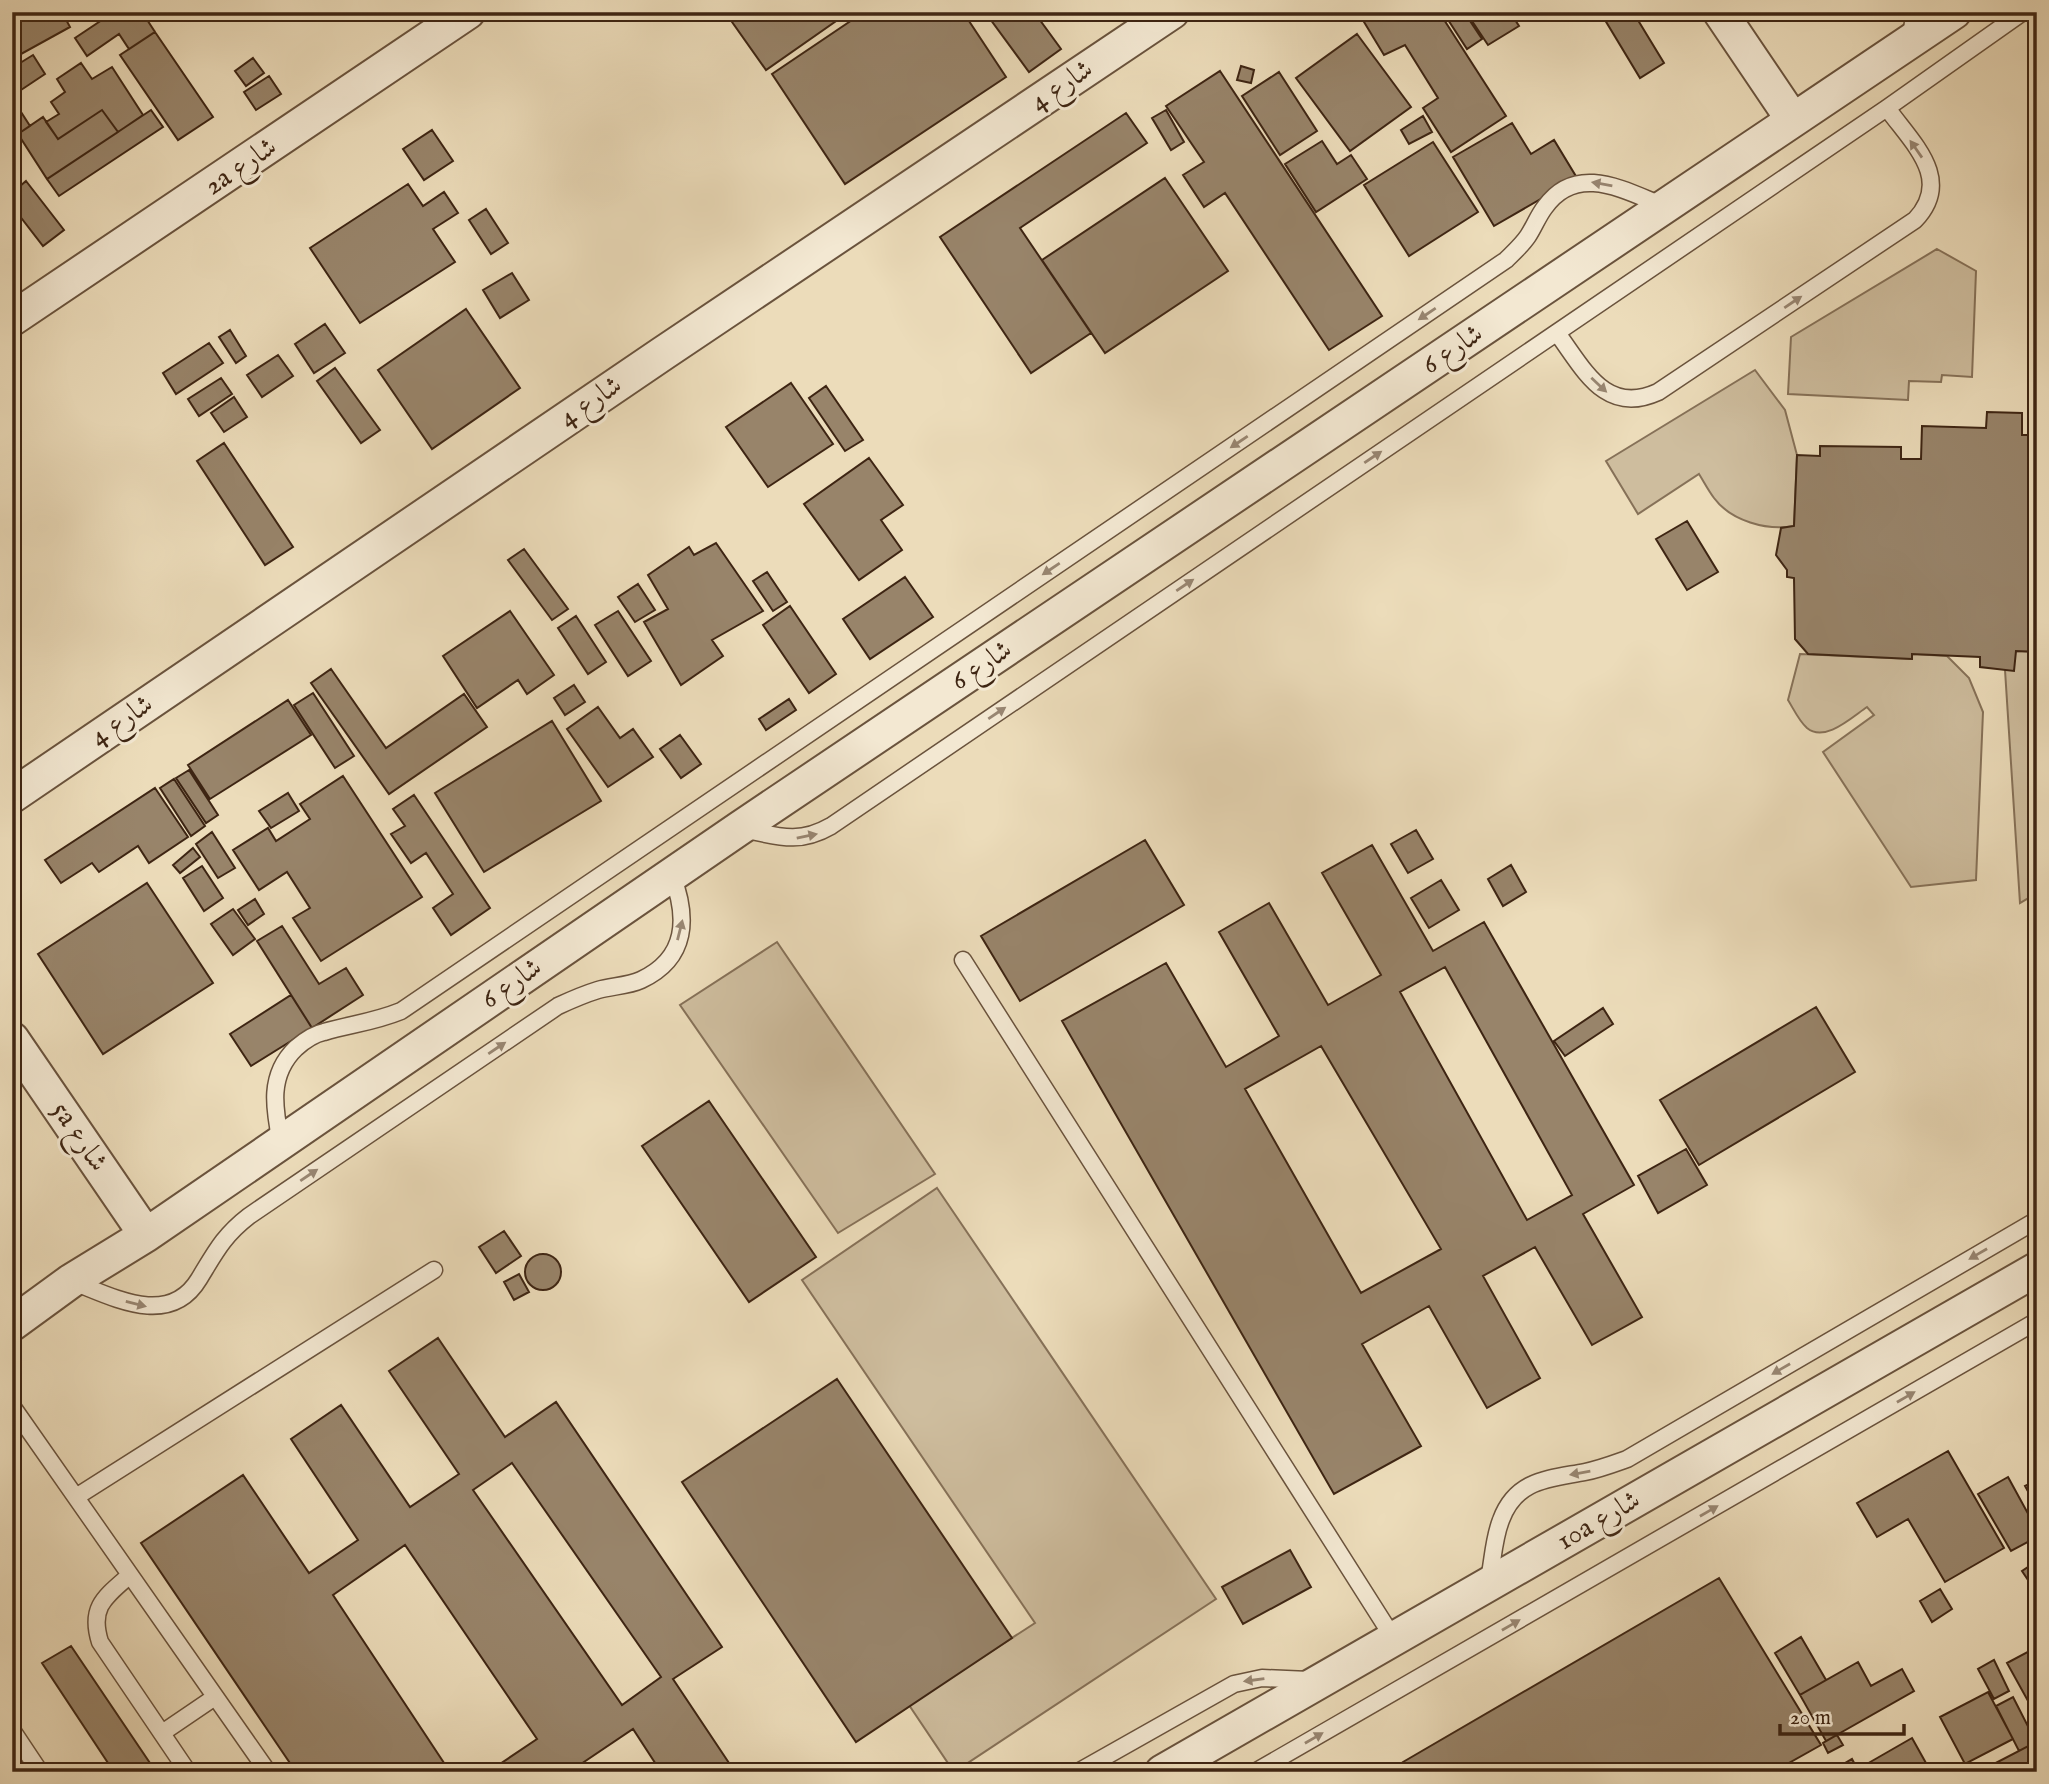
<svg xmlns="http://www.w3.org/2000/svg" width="2049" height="1784" font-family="'IM FELL English',Amiri,serif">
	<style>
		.green { fill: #cebd9e; stroke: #867158; stroke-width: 2 }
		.building { fill: #98846a; stroke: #3e2513; stroke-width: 2; fill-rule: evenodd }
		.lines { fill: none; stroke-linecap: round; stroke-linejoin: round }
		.lane-casing { stroke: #6a533d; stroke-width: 19 }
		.street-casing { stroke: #6a533d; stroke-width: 37 }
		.lane { stroke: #f3e8d2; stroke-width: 16 }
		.street { stroke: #f3e8d2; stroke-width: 33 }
		.oneway { fill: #988672 }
		.labels { text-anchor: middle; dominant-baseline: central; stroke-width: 6; stroke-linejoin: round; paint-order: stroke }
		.street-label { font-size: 28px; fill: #3e2513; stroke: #f3e8d2 }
	</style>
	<rect width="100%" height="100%" fill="#ecdcba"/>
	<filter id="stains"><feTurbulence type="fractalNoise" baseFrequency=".00286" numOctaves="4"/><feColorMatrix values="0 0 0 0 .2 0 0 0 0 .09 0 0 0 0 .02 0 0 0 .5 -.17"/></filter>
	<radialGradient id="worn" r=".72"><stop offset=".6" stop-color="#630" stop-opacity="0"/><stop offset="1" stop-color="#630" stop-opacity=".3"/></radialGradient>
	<!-- green -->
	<path class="green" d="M1937 249 1976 271 1972 377 1942 375 1941 382 1909 381 1908 400 1788 394 1791 337Z
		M1755 370 1785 410 1797 455 1794 526C1767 531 1731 521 1714 498 1708 490 1704 482 1699 474L1638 514 1606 461Z
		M2016 651 2037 652V893L2020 903 2005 670Z
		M1800 654 1911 659 1912 654 1947 656 1969 678 1983 712 1976 880 1911 887 1823 752 1874 715 1867 707C1852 717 1825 743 1807 728 1799 721 1793 708 1788 700Z
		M777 942 935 1174 838 1233 680 1005Z
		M937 1188 1216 1599 954 1772 909 1705 1035 1623 802 1280Z"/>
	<!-- building -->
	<path class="building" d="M12 12H62L70 27 12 59Z
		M114 12H142L155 32 129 49 119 34 87 56 75 38Z
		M725 12H849L766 70Z
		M864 12H963L1006 77 845 184 772 74Z
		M985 12H1034L1061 49 1029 72Z
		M1358 12H1439L1506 116 1451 152 1423 108 1438 98 1405 45 1384 55Z
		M1443 12H1464L1482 39 1467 49Z
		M1466 12H1510L1519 26 1488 45Z
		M1618 12H1633L1664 63 1640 78 1605 20Z
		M155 32 213 117 178 140 120 55Z
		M1357 34 1411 107 1350 151 1296 78Z
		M33 55 45 74 12 96V68Z
		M253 58 264 73 246 86 235 71Z
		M81 63 92 79 112 67 143 115 118 132 102 110 58 139 46 122 59 114 51 102 65 92 57 79Z
		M1241 66 1254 70 1251 83 1237 80Z
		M1220 71 1382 316 1329 350 1225 193 1204 207 1183 175 1204 162 1166 106Z
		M1279 72 1317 131 1280 155 1242 96Z
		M269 76 281 94 256 110 244 92Z
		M12 98 30 126 18 134 12 126Z
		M102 110 118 132 47 179 18 134 43 117 58 139Z
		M151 110 163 127 59 196 47 179Z
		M1166 110 1184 142 1171 150 1152 118Z
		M1126 113 1147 143 1020 228 1091 333 1031 373 940 237Z
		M1423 116 1432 132 1409 144 1401 130Z
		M1512 123 1531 154 1554 140 1577 178 1494 226 1453 157Z
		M432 130 453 161 424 180 403 149Z
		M1322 141 1337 164 1351 155 1367 179 1316 212 1285 164Z
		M1433 142 1478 212 1409 256 1364 185Z
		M1165 178 1228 271 1105 353 1042 260Z
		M26 181 64 230 43 246 12 206V193Z
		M408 184 423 206 444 192 458 213 433 229 455 262 360 323 310 248Z
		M486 209 508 243 491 254 469 220Z
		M512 273 529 300 500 318 483 290Z
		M466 309 520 388 432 449 378 370Z
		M325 324 345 353 314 373 295 344Z
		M230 330 246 356 236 363 219 337Z
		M209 343 223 363 176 394 163 373Z
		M278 355 293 376 262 397 247 375Z
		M335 368 380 430 361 443 317 381Z
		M221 378 232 394 199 416 188 399Z
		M791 383 833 444 768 487 726 427Z
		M826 386 863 440 845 451 809 398Z
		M234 397 247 417 224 432 211 413Z
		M1987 412 2022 413V435H2037V652L2016 651 2014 671 1980 667V657L1912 654V659L1808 654 1795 639 1794 578 1787 577V570L1776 555 1781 528 1794 526 1797 455 1820 456V446L1901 447V459H1921L1922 426 1986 428Z
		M224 443 293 547 265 565 197 461Z
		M869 458 903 505 881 520 902 550 859 580 804 504Z
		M1687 521 1718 572 1687 590 1656 539Z
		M716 543 763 611 712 640 723 656 681 685 644 622 668 609 648 575 689 547 694 555Z
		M524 549 568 609 552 620 508 560Z
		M767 572 787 602 773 611 753 581Z
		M905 577 933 617 870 659 843 619Z
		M638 584 655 610 635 622 618 597Z
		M790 606 836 674 809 693 763 625Z
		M510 611 554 675 527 694 518 680 477 708 443 656Z
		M618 611 651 661 628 676 595 625Z
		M576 616 606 662 588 674 558 628Z
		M331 669 386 748 464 694 487 727 389 794 311 683Z
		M574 685 585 702 565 715 554 698Z
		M313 693 354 756 335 768 294 705Z
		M789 699 796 710 766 730 759 719Z
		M288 700 311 735 210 799 188 765Z
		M598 707 620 738 633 729 653 757 608 787 567 729Z
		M552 721 601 801 484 872 435 793Z
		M680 735 701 764 681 778 660 749Z
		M189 770 218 815 206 823 176 778Z
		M343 776 422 897 321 961 293 918 310 908 287 872 259 890 233 850 268 828 276 841 310 819 300 804Z
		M174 779 205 826 191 836 160 788Z
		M155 788 188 837 149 863 138 846 99 872 92 863 61 883 45 860Z
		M288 793 299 811 271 828 259 811Z
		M414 795 490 908 451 935 433 908 453 894 426 853 411 863 391 834 405 826 393 809Z
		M1416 830 1433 859 1408 873 1391 844Z
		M212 832 235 868 218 878 196 844Z
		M1145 840 1184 905 1020 1001 981 936Z
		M1372 845 1433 951 1484 922 1634 1185 1583 1214 1642 1317 1592 1345 1535 1247 1483 1276 1540 1378 1487 1408 1429 1306 1362 1344 1421 1446 1334 1494 1062 1021 1166 963 1226 1067 1279 1036 1219 932 1269 903 1328 1005 1381 975 1322 873ZM1445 967 1572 1195 1527 1220 1400 992ZM1321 1046 1441 1249 1361 1293 1245 1089Z
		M193 848 200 857 180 873 173 865Z
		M1511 865 1526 892 1503 906 1488 879Z
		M202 866 223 898 204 911 183 878Z
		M1441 880 1459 910 1429 928 1411 898Z
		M147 883 213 983 103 1054 38 954Z
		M255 899 264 914 248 925 238 910Z
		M233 909 255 939 233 955 211 924Z
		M282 926 319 984 346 968 363 995 312 1028 257 941Z
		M291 995 312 1028 251 1066 230 1034Z
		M1816 1007 1855 1072 1699 1165 1660 1100Z
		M1603 1008 1613 1024 1565 1056 1554 1041Z
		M709 1101 816 1257 749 1302 642 1146Z
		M1686 1149 1707 1185 1658 1213 1638 1176Z
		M504 1231 521 1256 496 1273 479 1247Z
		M525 1272a18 18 0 1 1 36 0a18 18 0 1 1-36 0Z
		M519 1274 529 1292 514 1300 504 1282Z
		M438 1338 505 1437 556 1402 722 1647 673 1679 735 1772H661L633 1729 581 1764 586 1772H488L537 1739 405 1545 333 1595 450 1772H296L141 1543 243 1475 309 1573 358 1540 291 1439 341 1405 410 1507 459 1474 389 1371ZM512 1463 661 1677 622 1705 473 1490Z
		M837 1379 1012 1638 856 1742 682 1482Z
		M1948 1451 2004 1548 1945 1582 1908 1519 1877 1537 1857 1503Z
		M2008 1477 2037 1530V1537L2011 1551 1978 1494Z
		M2037 1480V1508L2025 1486Z
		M1290 1550 1311 1587 1243 1624 1222 1587Z
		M2037 1561V1591L2036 1592 2022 1571Z
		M1719 1578 1821 1745 1773 1772H1409L1403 1762Z
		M1940 1589 1952 1609 1932 1622 1920 1601Z
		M1801 1637 1826 1680 1800 1695 1775 1653Z
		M71 1646 156 1772H114L42 1663Z
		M2037 1647V1696L2028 1701 2007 1663Z
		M1994 1660 2009 1691 1994 1699 1978 1669Z
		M1858 1662 1871 1686 1902 1669 1914 1691 1826 1741 1800 1695Z
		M1988 1692 2013 1739 1965 1764 1940 1717Z
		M2013 1697 2036 1742 2019 1751 1996 1706Z
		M1837 1735 1843 1745 1828 1753 1823 1743Z
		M1912 1738 1931 1772H1869L1865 1765Z
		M2036 1742 2037 1772H1991L1988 1767Z
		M1852 1759 1859 1772H1830Z"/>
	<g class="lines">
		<!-- lane casing -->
		<g class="lane-casing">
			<path id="lane" d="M1911 41 1914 12
				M1557 333C1584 369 1605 416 1658 392L1915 220C1954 179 1912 143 1887 108
				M742 829C777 836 798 845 831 826L1887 108 2023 12
				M963 960 1394 1639
				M281 1143C274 1108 268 1075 296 1048 304 1041 314 1034 324 1032 352 1024 374 1022 401 1011L1506 260C1514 252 1522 245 1528 236 1534 227 1538 216 1545 207 1577 162 1625 191 1664 206
				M71 1281C111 1296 169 1329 199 1279 215 1253 223 1236 249 1216L558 1006C571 1000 585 994 598 990 612 986 628 986 641 980 688 958 688 917 672 875
				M12 1406 268 1772
				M76 1497 434 1270
				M130 1575C105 1597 89 1607 100 1642L188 1772
				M1488 1584C1493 1563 1493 1540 1501 1520 1516 1479 1549 1479 1585 1472 1600 1469 1613 1464 1627 1459L2037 1220
				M12 1730 40 1772
				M162 1733 215 1697
				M1078 1772 1234 1684 1262 1678 1309 1680
				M1255 1772 2037 1321"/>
		</g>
		<!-- street casing -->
		<g class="street-casing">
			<path id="street" d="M1720 12 1793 120
				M12 319 468 12
				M12 796 662 354 1172 12
				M12 1039 146 1235
				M12 1324 71 1281 146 1235 740 828 1954 12
				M1162 1772 2037 1269"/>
		</g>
		<!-- lane -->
		<use href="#lane" class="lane"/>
		<!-- street -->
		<use href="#street" class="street"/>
	</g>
	<!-- one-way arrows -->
	<defs><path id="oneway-solid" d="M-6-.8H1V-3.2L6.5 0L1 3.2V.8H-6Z" transform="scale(1.75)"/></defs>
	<g class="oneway">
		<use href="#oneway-solid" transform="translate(1916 149) rotate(-125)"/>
		<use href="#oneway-solid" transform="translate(1602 184) rotate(-170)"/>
		<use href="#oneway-solid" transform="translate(1793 302) rotate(-34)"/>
		<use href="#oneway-solid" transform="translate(1427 314) rotate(146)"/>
		<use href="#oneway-solid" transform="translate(1599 385) rotate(43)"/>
		<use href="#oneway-solid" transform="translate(1239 442) rotate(146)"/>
		<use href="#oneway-solid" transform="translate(1373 457) rotate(-34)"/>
		<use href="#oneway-solid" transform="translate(1051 569) rotate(146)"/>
		<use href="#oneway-solid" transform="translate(1185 585) rotate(-34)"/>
		<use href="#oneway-solid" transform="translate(997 713) rotate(-34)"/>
		<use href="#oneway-solid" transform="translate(807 836) rotate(-12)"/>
		<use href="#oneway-solid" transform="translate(680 930) rotate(-76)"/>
		<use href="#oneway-solid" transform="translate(497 1048) rotate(-34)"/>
		<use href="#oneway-solid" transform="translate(309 1175) rotate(-34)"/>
		<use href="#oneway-solid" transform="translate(1978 1254) rotate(150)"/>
		<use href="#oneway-solid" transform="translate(136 1304) rotate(14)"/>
		<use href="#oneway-solid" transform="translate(1781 1369) rotate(150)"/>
		<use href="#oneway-solid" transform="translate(1906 1397) rotate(-30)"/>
		<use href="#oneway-solid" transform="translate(1580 1473) rotate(170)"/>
		<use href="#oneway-solid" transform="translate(1709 1511) rotate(-30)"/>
		<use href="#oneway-solid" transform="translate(1511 1625) rotate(-30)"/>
		<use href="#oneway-solid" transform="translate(1254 1680) rotate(172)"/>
		<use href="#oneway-solid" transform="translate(1314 1738) rotate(-30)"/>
	</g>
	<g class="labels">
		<!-- street labels -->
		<g class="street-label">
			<text transform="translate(1062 86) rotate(-34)">شارع 4</text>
			<text transform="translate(241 167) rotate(-34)">2a شارع</text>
			<text transform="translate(1453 350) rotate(-34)">شارع 6</text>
			<text transform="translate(591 402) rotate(-34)">شارع 4</text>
			<text transform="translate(982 666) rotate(-34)">شارع 6</text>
			<text transform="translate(122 721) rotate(-34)">شارع 4</text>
			<text transform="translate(512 984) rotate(-35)">شارع 6</text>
			<text transform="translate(79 1137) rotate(56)">5a شارع</text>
			<text transform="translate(1599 1521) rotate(-30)">10a شارع</text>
		</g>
	</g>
	<!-- margin -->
	<rect width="2049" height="1784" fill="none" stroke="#ecdcba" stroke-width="42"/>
	<rect x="14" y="14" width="2021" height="1756" fill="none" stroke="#3e2513" stroke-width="3.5"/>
	<rect x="21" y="21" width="2007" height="1742" fill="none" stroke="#3e2513" stroke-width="2"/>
	<!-- scale -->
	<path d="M1780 1724v10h124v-10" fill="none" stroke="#3e2513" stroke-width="3.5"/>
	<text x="1790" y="1724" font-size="21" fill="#3e2513" stroke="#f3e8d2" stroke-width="5" paint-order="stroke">20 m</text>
	<rect width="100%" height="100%" filter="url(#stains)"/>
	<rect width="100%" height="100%" fill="url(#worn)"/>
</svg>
